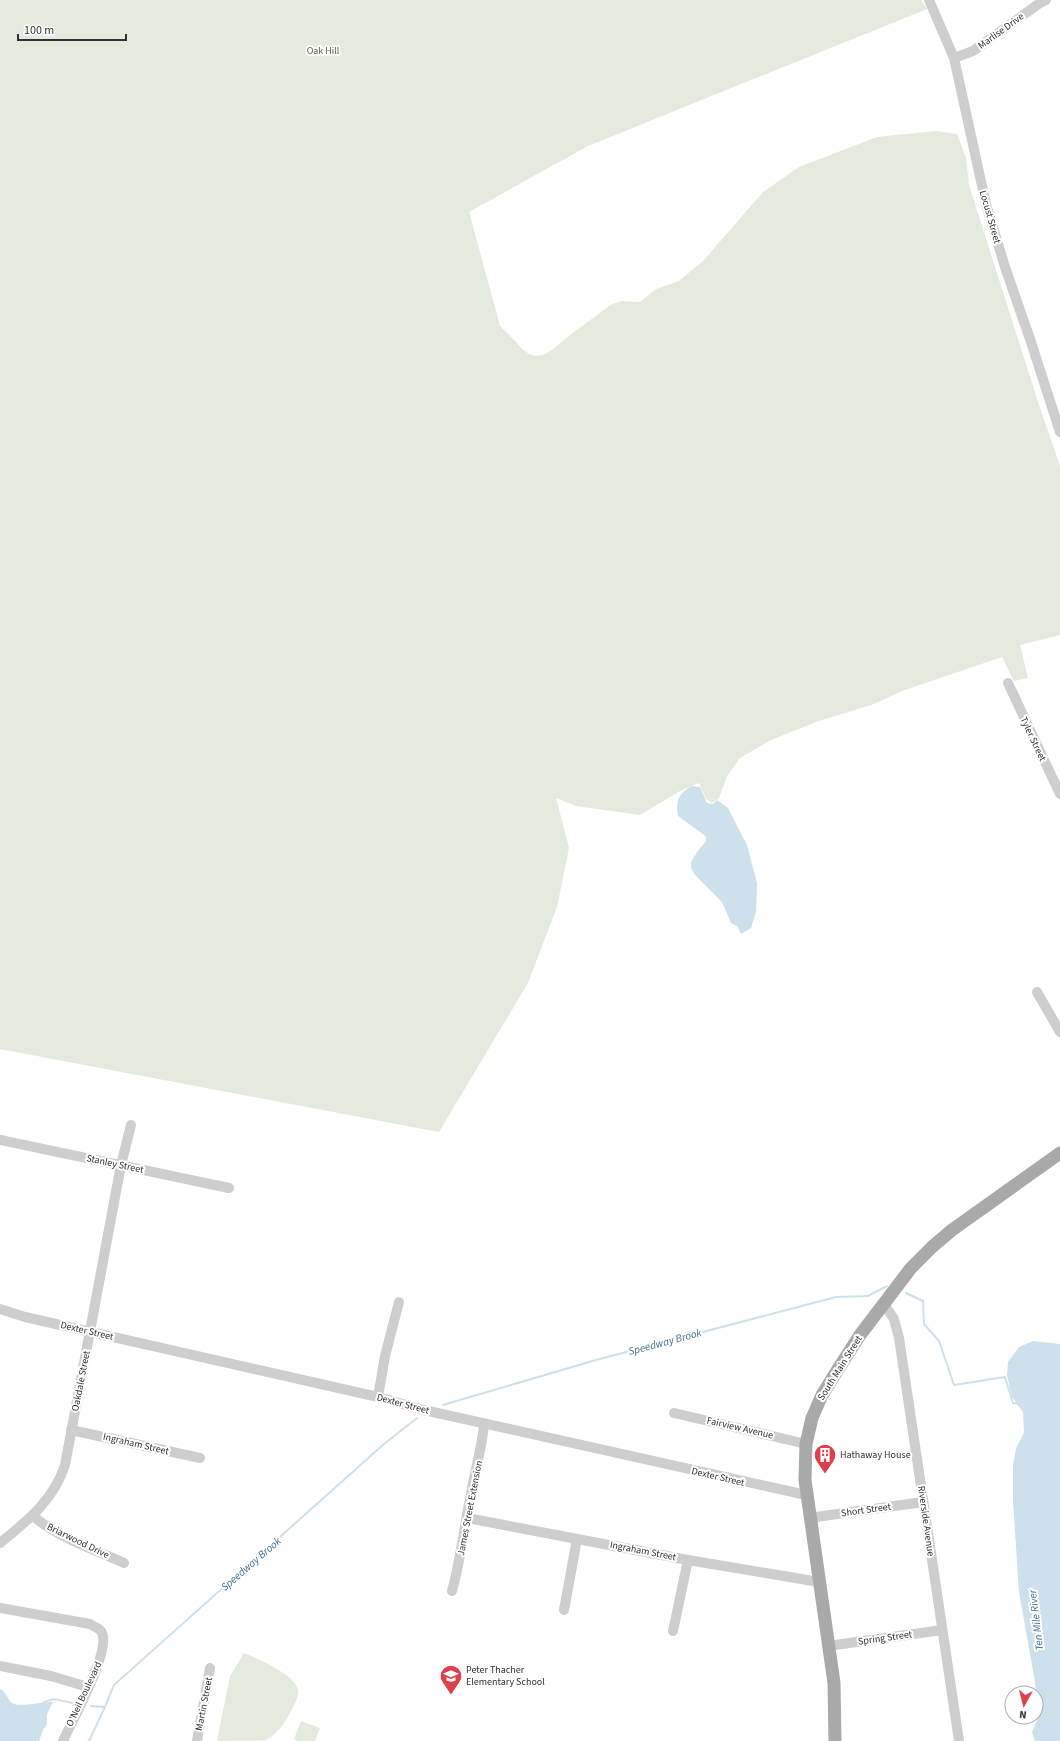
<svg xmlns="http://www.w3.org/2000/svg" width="1060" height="1741" font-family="'Source Sans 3',sans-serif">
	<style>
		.green { fill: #e4eadd }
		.water { fill: #cee0eb }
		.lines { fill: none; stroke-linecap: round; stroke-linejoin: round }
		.stream { stroke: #cee0eb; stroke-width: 2 }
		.minor { stroke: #cecece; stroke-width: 10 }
		.major { stroke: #a9a9a9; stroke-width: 13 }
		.labels { text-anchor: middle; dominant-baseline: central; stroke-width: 4; stroke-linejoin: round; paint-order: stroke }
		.street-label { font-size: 10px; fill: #313131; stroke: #fff }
		.park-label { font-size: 10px; fill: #546b40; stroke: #fff }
		.poi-label { font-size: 10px; fill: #313131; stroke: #fff; text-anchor: start }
		.water-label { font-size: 11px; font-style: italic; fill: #43718f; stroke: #fff }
	</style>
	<rect width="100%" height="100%" fill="#fff"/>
	<!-- green -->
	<path class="green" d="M0 0H921L927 9 588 146 469 212 500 326 516 342 522 349 529 354 535 356 543 355 552 350 570 335 612 304 622 301 640 302 656 289 679 281 704 260 763 192 799 167 877 137 936 131 957 134 966 158 969 185 1038 402 1060 466V635L1020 645 1028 678 1014 681 1002 657 902 691 874 704 816 722 771 740 740 758 727 776 719 798 712 803 706 799 699 783 680 791 640 815 576 806 556 798 569 848 557 907 528 983 439 1132 0 1049Z
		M244 1653C257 1658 296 1675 298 1690 299 1697 293 1707 290 1713 286 1722 275 1736 266 1740 259 1741 226 1741 217 1741L230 1676Z
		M301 1721 320 1728 315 1741H298L294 1739Z"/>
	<!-- water -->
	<path class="water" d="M692 786 700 787 707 803 713 804 717 800 728 808 747 845 757 883 756 912 751 928 741 934 737 926 731 923 722 902 694 874 691 867V862L697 852 706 841V837L703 834 678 816C675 801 679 793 692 786Z
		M1033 1341 1060 1344V1741H1035L1032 1732 1038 1718 1035 1682 1019 1592 1013 1501V1466L1016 1448 1024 1433 1023 1412 1012 1397 1007 1375 1008 1362 1019 1347Z
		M0 1689C7 1692 7 1699 12 1703 19 1708 43 1701 53 1702L47 1714V1724L43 1730 39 1741H0Z"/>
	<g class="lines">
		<!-- stream -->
		<path class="stream" d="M906 1293 923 1301 924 1324 939 1341 954 1385 1005 1377 1013 1403 1019 1404
			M443 1405 596 1360 836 1297 868 1296 887 1286
			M44 1702 54 1699 73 1703
			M91 1706 105 1707 114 1685 384 1444 417 1418
			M89 1741 105 1707"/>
		<!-- minor -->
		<path class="minor" d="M929 0 954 58 986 204 1005 267 1030 339 1060 432
			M954 58 973 51 1040 3 1046 0
			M1008 683 1060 794
			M1037 992 1060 1032
			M0 1140 229 1188
			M884 1304 894 1319 899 1338 959 1741
			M0 1309 25 1317 378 1397 424 1410 806 1495
			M378 1397 385 1356 399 1302
			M674 1413 806 1444
			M71 1430 200 1458
			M33 1516C59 1538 93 1549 124 1563
			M467 1518 688 1560 819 1582
			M809 1518 923 1502
			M0 1543C27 1521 54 1500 65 1465L121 1165 131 1125
			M452 1591C461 1559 464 1526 471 1494 475 1470 482 1448 484 1424
			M0 1608 90 1624C94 1627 100 1628 102 1633 111 1651 72 1721 63 1741
			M564 1610 577 1539
			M673 1631 688 1560
			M828 1646 942 1630
			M0 1666 51 1676 88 1687
			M197 1741 210 1668"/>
		<!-- major -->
		<path class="major" d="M835 1741 834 1683 805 1480 806 1444 812 1418 822 1395 840 1366 860 1335 911 1268 932 1247 952 1230 1060 1153"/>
	</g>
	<!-- icons -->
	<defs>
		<g id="building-pin" transform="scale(1.15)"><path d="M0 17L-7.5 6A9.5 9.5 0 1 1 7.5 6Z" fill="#db404b" stroke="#fff"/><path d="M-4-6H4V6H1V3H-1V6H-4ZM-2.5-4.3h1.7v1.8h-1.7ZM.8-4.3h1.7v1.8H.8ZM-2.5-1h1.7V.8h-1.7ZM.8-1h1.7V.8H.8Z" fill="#fff"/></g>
		<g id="school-pin" transform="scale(1.15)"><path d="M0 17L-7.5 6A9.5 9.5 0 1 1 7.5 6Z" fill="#db404b" stroke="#fff"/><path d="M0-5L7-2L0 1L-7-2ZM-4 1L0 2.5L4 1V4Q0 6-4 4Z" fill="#fff"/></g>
	</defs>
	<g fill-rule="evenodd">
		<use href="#building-pin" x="825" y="1455"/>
		<use href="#school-pin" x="451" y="1676"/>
	</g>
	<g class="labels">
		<!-- street labels -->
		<g class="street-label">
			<text transform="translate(1001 31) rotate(-36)">Marlise Drive</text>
			<text transform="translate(990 217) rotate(74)">Locust Street</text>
			<text transform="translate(1033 739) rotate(65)">Tyler Street</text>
			<text transform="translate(115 1164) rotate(12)">Stanley Street</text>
			<text transform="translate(87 1331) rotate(13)">Dexter Street</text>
			<text transform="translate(840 1368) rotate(-58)">South Main Street</text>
			<text transform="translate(81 1381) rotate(-79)">Oakdale Street</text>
			<text transform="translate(403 1404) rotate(15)">Dexter Street</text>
			<text transform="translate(740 1428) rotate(13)">Fairview Avenue</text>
			<text transform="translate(136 1444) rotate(13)">Ingraham Street</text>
			<text transform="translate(718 1477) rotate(13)">Dexter Street</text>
			<text transform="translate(470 1508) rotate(-79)">James Street Extension</text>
			<text transform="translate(866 1510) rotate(-8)">Short Street</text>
			<text transform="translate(926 1521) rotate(82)">Riverside Avenue</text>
			<text transform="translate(78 1541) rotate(26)">Briarwood Drive</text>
			<text transform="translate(643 1551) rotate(11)">Ingraham Street</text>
			<text transform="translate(885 1638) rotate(-8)">Spring Street</text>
			<text transform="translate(84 1694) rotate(-65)">O'Neil Boulevard</text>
			<text transform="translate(204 1704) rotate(-79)">Martin Street</text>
		</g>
		<!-- park labels -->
		<g class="park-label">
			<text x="323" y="51">Oak Hill</text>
		</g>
		<!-- poi labels -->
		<g class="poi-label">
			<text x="840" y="1455">Hathaway House</text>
			<text x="466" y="1670">Peter Thacher<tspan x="466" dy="12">Elementary School</tspan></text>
		</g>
		<!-- water labels -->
		<g class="water-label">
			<text transform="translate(665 1342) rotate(-15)">Speedway Brook</text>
			<text transform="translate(251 1564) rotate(-41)">Speedway Brook</text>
			<text transform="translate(1036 1620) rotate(-97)">Ten Mile River</text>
		</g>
	</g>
	<!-- north arrow -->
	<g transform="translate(1024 1705) rotate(187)"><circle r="19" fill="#ffffff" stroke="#adadad"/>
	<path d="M0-3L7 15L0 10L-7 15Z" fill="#db404b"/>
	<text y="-6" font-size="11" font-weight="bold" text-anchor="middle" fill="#313131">N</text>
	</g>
	<!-- scale -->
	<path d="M18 34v6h108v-6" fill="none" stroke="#313131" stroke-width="2"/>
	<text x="24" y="34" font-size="12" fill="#313131" stroke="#ffffff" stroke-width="3" paint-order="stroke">100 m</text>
</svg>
